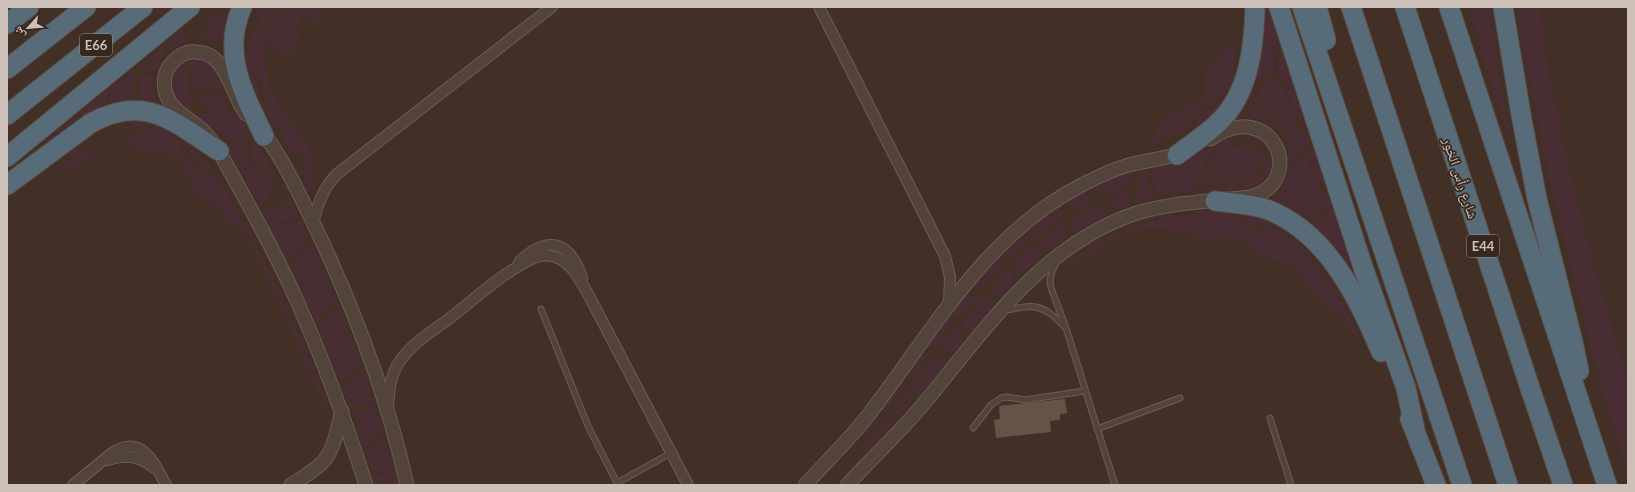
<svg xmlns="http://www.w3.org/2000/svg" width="1635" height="492" font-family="Lato,'Noto Naskh Arabic',sans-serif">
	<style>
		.green { fill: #482d32 }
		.building { fill: #665348 }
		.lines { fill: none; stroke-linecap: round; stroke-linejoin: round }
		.service-casing { stroke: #6c5e56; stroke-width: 7 }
		.minor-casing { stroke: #6c5e56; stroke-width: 12 }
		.tertiary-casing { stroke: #6c5e56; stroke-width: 15 }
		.motorway-casing { stroke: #5c4e45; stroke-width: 21 }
		.service { stroke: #52433b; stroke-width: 5 }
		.minor { stroke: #52433b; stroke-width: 10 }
		.tertiary { stroke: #52433b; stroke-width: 13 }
		.motorway { stroke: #586b78; stroke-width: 19 }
		.labels { text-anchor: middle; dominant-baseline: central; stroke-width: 3.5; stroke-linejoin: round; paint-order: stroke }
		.shield { fill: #37281f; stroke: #9f928a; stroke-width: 1 }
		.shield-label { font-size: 13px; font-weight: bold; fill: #ccc0b8 }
		.street-label { font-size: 14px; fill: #ccc0b8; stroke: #37281f }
	</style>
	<rect width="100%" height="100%" fill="#423026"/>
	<!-- green -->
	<path class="green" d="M256 7H279C275 13 269 17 266 24 263 34 267 83 271 92L306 143 311 154 314 188 308 191 306 187 304 155 300 152 288 150 280 130 279 113 265 97 262 90 261 78 259 75 245 63C244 53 250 43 253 32L257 30 261 22Z
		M292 7H323L320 17 317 20H309L303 15C291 25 307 43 293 52 274 62 257 31 273 17 278 12 286 10 292 7Z
		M1262 7H1269L1277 35 1273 73 1257 81 1252 107 1243 104Z
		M1468 7H1490L1511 146Z
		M1517 7H1540L1548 67 1567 160 1596 273 1628 380V474C1604 404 1587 333 1569 261 1549 177 1530 93 1517 7Z
		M214 8 226 22 224 41 201 37Z
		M182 32 190 41 179 45 169 51 171 40Z
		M1236 42 1232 88 1217 99 1212 105H1206L1201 108 1183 133 1161 139 1154 149 1146 151 1156 129 1167 114 1203 100 1205 96V73L1229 43Z
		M166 45C165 53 158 69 152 72L136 68Z
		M1280 45 1307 127 1299 123V114L1290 98 1287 83 1277 75Z
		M194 59C215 59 219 73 224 90L193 88 190 60Z
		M186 62 192 114C187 109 181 105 177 101 167 88 172 69 186 62Z
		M246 69 255 76 263 102 276 114V132L257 100Z
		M134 71V99H124L110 102 112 87Z
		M139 74 154 77 153 89 156 100 153 104 139 101Z
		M1273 79 1283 84 1287 100 1295 114 1294 126 1309 132 1311 140 1290 165V148L1292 144C1283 126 1277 110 1255 106L1261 84Z
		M110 88 107 104 84 116 77 114Z
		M194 93 223 94 229 114 241 117 250 131 247 147 212 128H205L194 115 211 112Z
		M1229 95 1219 112 1188 136 1203 110 1208 111Z
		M1241 107C1275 114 1273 114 1290 144L1289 147C1276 125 1260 111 1234 119Z
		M129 118 156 120 136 130H134Z
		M72 119 81 120 46 142 45 140Z
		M163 123 167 126C181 147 191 170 217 177 229 197 241 217 252 237 273 276 291 317 309 358 317 378 330 402 331 424 332 442 321 453 308 464L306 462C319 451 328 437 327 420 326 406 317 392 312 379 293 332 272 286 249 240L242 230 230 222 211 202 198 197 194 190V178L188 176 182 162 155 148 137 154 136 150 132 145H126L119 148V145L127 139 139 133Z
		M173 130 197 150 216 173 199 163Z
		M211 133 247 150 246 162 275 183 262 209 240 171Z
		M1242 133C1258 134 1262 138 1271 150L1254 141Z
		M253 135 278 180 250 159Z
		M1236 135C1229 161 1223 144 1210 149L1195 190 1160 196 1153 184 1154 176 1151 166 1190 156Z
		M83 143 80 154 58 158Z
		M1313 145 1326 184 1322 185 1307 152Z
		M1242 146 1253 147 1268 153 1258 164 1261 170 1250 175 1242 185 1232 180 1218 186 1208 181 1200 185 1213 154Z
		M87 148 93 160 61 170 60 162 82 157Z
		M1273 154C1280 198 1228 191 1201 190L1206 185 1222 189 1233 184 1241 188 1244 187 1253 177 1264 173 1262 164Z
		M1304 154 1321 188 1318 195 1323 212 1309 217 1289 200 1291 194 1281 189 1288 173Z
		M1148 167 1147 183 1155 197 1136 204 1139 171Z
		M1131 171 1130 185 1103 196 1092 188Z
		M1327 187 1356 276 1355 277 1270 202 1279 191 1287 195V201L1310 221 1328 214 1320 196Z
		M1084 191 1094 201 1070 213 1067 200Z
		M1129 191 1128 206 1118 210 1110 200Z
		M290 201 298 217 268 224 264 214Z
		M1060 205 1063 217 1033 238 1023 231Z
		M1098 205 1108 215 1074 233 1071 218Z
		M1235 211C1265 217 1273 220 1296 239L1284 233 1275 225 1269 222 1251 225 1242 217 1230 218 1229 221 1238 220C1247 230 1258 232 1270 225L1281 235 1297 243 1305 251 1320 273 1326 292 1341 302 1359 337 1354 334 1345 320 1317 295 1291 265 1280 260H1273L1258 255 1252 250 1243 239 1233 237 1206 238 1162 228H1146L1126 234 1108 243 1071 264 1064 269 1059 278 1058 284H1055C1056 267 1068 261 1081 253 1132 220 1176 213 1235 211Z
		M301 220 310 239 288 260 270 228Z
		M1064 223 1067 237 1048 250 1037 241Z
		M1017 236 1027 243 1009 258 1003 248Z
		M312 243 327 278 299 285 290 264Z
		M1032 247 1042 255 1019 276 1012 264Z
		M999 254 1005 264 981 290 970 287Z
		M1008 269 1015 281 1002 295 988 292Z
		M1322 273 1332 285 1340 299 1327 291Z
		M327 281 337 301 316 322 300 288Z
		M964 294 975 297 957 317 951 308Z
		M981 298 997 303 969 335 961 322Z
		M338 306 352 340 326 345 318 327Z
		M947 314 953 323 935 347 924 343Z
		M957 329 964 341 954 353 941 349Z
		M353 343 361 363 341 383 327 349Z
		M919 351 929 354 910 380 906 371Z
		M935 355 949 360 918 396 912 385Z
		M362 369 375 404 350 408 342 388Z
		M900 378 905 386 886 412 878 410Z
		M908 391 913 401 900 415 891 413Z
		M375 408 382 428 365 447 352 412Z
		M874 417 880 418 862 441 860 434Z
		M885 420 895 422 865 453 863 445Z
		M383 433 393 470 373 472 366 452Z
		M854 443 857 448 840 470 834 471Z
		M394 473 398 485H378L374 476Z"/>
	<!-- building -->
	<path class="building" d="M1065 399 1067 413 1060 414V420L1050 421 1051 432 996 438 994 420 1000 419 999 406Z"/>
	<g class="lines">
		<!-- service casing -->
		<g class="service-casing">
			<path id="service" d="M1056 263 1052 272 1050 280 1051 288 1066 328 1115 485
				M541 309 588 426 618 485
				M1006 310C1035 304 1043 304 1064 326
				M1270 418 1291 485
				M973 428 991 405 1001 398 1007 397 1025 400 1085 391
				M1097 429 1180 398
				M617 483 671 453"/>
		</g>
		<!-- minor casing -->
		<g class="minor-casing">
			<path id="minor" d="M819 7 945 256 950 277 949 304
				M313 223C318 204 323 188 337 174L552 7
				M519 262C547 235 570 240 582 278
				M388 408C389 391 390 375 400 361 412 343 433 331 450 318 477 297 503 272 534 258 541 255 549 255 555 257 571 262 579 279 587 292L688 485
				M108 460C125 454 140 456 154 468
				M73 485 112 453C142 433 154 463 166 485"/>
		</g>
		<!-- tertiary casing -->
		<g class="tertiary-casing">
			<path id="tertiary" d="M246 114C231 93 226 52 196 52 186 51 178 56 172 63 164 71 163 83 166 94 172 111 189 118 202 130 212 139 220 152 226 164 251 209 276 254 297 301 324 361 346 423 366 485
				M260 130C281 154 295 186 309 214 351 300 386 391 407 485
				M291 485C301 478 313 472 322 463 335 449 337 429 342 411
				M805 485C827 461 850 439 870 413 932 332 986 234 1080 186 1097 177 1115 168 1133 164 1150 160 1167 158 1184 153
				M847 485C871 459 897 435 920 408 981 336 1035 251 1128 216 1166 202 1210 202 1250 197 1308 183 1274 95 1210 139"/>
		</g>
		<!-- motorway casing -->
		<g class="motorway-casing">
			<path id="motorway" d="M242 7C221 54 244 94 264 136
				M1279 7 1363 267 1406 388 1415 430
				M1302 7 1462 485
				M1317 7 1326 40
				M1351 7 1508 485
				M1405 7 1531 391 1563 485
				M1449 7 1607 485
				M1503 7 1522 120 1537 199 1573 342 1579 371
				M7 24 29 7
				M7 69 86 7
				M7 115 143 7
				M1177 155C1191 144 1206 135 1219 122 1249 93 1254 47 1255 7
				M7 157 190 7
				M7 185 91 123C145 93 174 122 219 151
				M1215 201C1231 203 1250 204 1266 209 1326 231 1358 297 1381 352
				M1410 419 1436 485"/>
		</g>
		<!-- service -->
		<use href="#service" class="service"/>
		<!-- minor -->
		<use href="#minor" class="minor"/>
		<!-- tertiary -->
		<use href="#tertiary" class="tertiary"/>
		<!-- motorway -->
		<use href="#motorway" class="motorway"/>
	</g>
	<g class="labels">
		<!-- shield labels -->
		<g class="shield">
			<rect x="80" y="34" width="32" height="22" rx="3"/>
			<rect x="1467" y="235" width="32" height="22" rx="3"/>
		</g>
		<g class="shield-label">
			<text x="96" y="45">E66</text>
			<text x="1483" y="246">E44</text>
		</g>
		<!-- street labels -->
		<g class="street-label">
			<text transform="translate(1461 178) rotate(72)">شارع رأس الخور</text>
		</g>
	</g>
	<!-- border -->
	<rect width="1635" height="492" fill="none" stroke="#ccc0b8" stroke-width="16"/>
	<!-- north arrow -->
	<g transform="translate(28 28) rotate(243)" stroke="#37281f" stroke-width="3" paint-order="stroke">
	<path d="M0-3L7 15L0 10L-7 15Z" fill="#ccc0b8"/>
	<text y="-6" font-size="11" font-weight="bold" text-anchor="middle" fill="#ccc0b8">ش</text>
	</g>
</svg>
